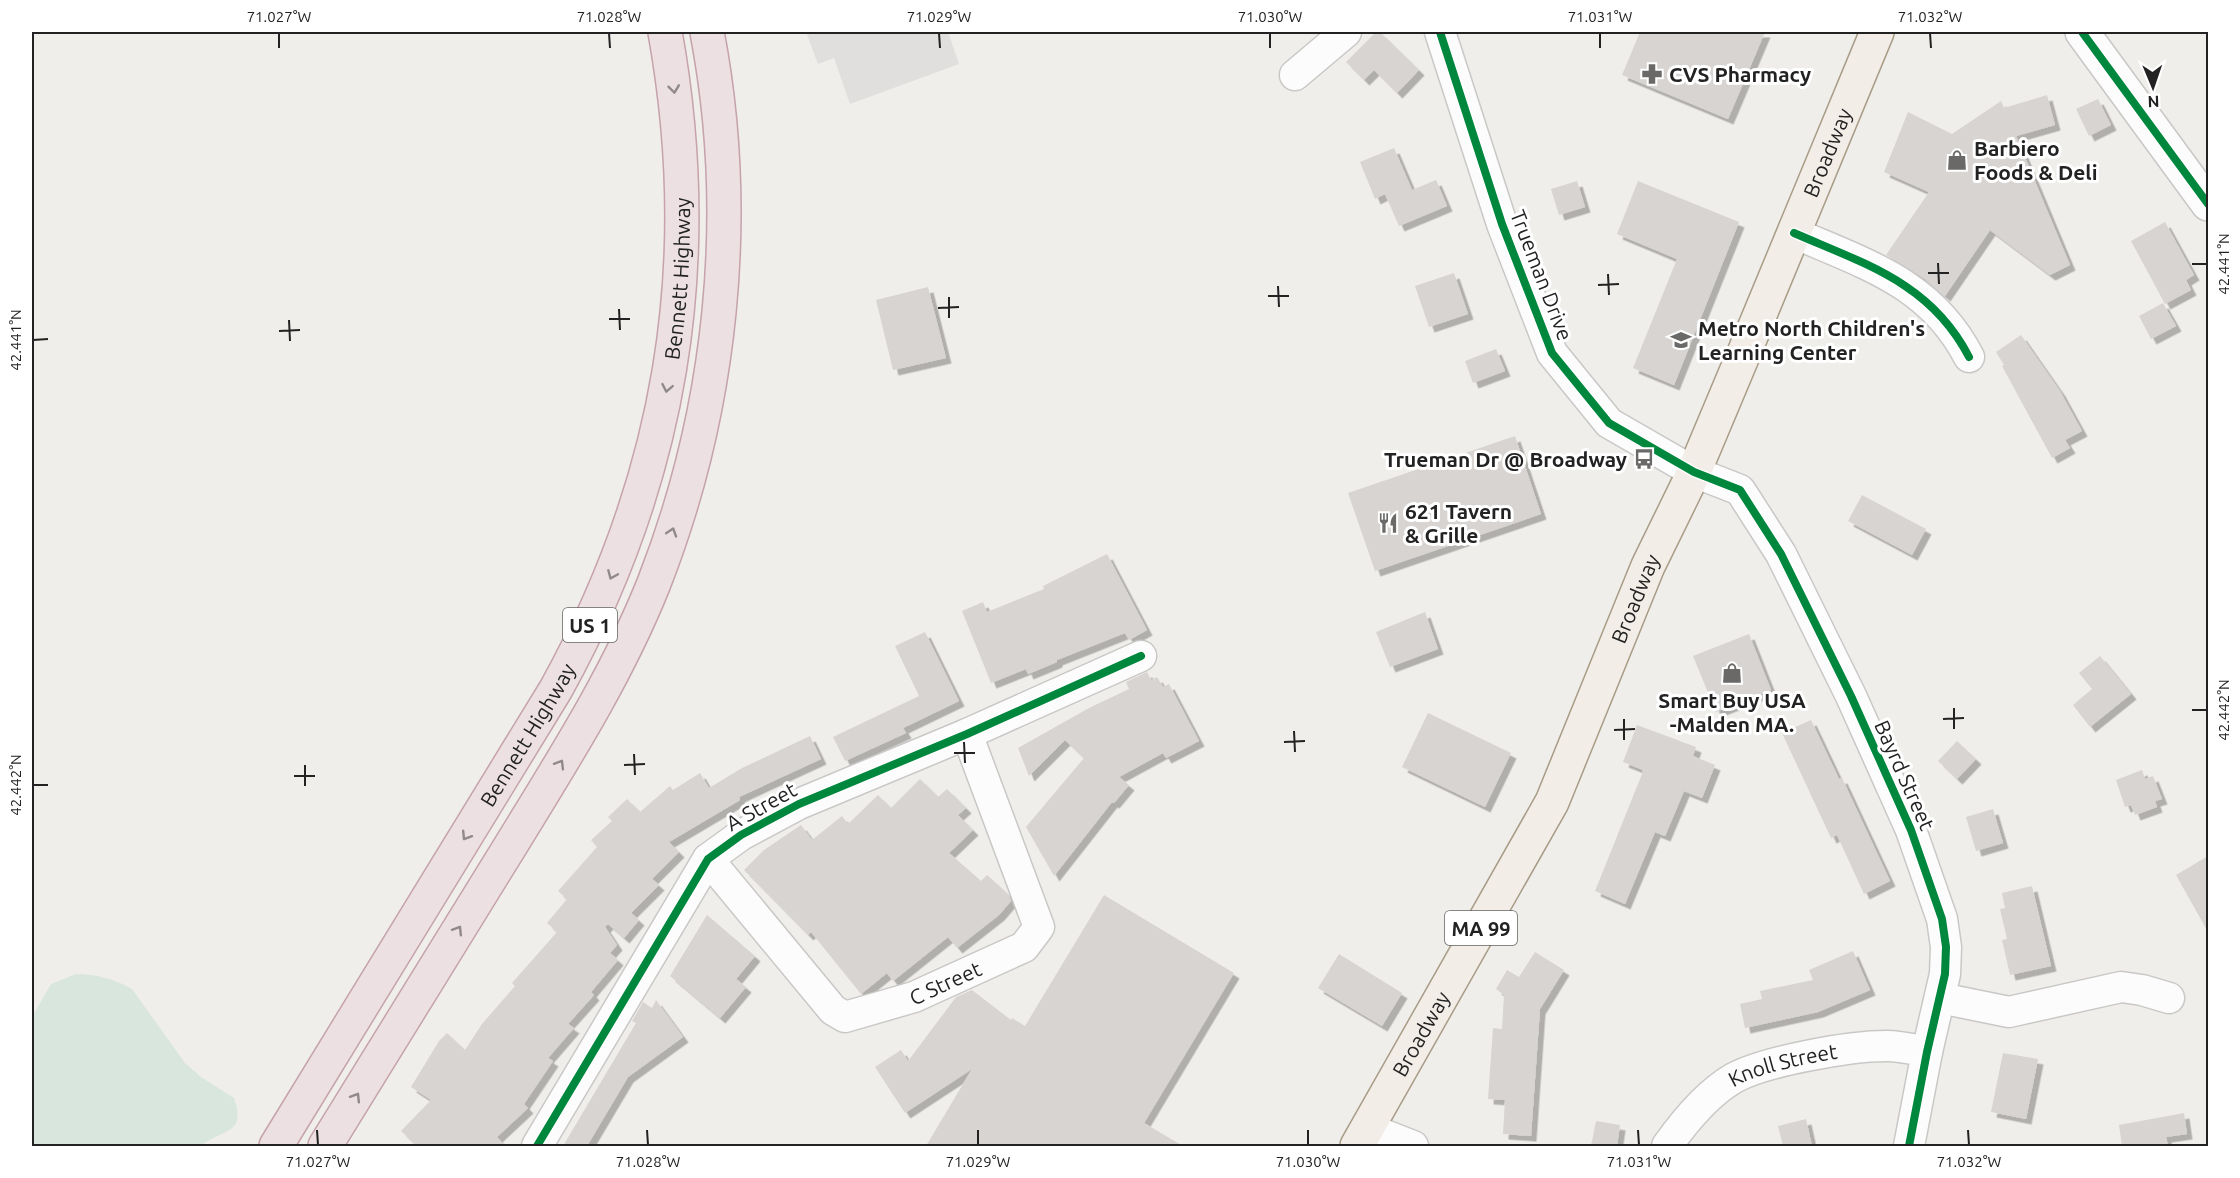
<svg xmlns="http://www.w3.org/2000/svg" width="2240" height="1178" font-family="Ubuntu,sans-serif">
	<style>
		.wetland { fill: #d9e6de }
		.parking { fill: #e0dfde }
		.building { fill: #d7d4d2; filter: url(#shadow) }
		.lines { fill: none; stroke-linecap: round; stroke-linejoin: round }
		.minor-casing { stroke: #c9c8c7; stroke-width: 33 }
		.tertiary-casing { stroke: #c9c8c7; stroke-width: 36 }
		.primary-casing { stroke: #a79c86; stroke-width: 36 }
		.motorway-casing { stroke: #c5a2ac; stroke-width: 36 }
		.minor { stroke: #fdfcfc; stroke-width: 30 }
		.tertiary { stroke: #fdfcfc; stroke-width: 33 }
		.primary { stroke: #f3ede7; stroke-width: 33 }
		.motorway { stroke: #ece0e2; stroke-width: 33 }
		.cycleway-casing { stroke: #fff; stroke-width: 11 }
		.cycleway { stroke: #00873e; stroke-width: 8 }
		.oneway { stroke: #918a8c }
		.ticks { fill: none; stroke: #222; stroke-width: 2 }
		.labels { text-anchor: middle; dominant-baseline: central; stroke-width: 6; stroke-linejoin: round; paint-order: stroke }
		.shield { fill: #fff; stroke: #646464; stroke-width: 1.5 }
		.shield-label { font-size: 20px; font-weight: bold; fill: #222 }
		.poi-label { font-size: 21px; font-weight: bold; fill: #222; stroke: #fff; text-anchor: start }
		.street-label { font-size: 21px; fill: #222; stroke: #fff }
		.neatline { fill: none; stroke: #222; stroke-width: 2 }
		.ticks-label { font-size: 15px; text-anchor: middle; fill: #222 }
	</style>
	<defs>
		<filter id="shadow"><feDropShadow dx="5.5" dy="5.5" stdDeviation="0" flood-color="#0004"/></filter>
	</defs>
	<rect width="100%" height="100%" fill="#f0eeeb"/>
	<!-- wetland -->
	<path class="wetland" d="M76 974C96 974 115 979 132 989L185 1063 201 1077 234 1098C247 1135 223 1128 201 1146H32V1017L51 984Z"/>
	<!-- parking -->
	<path class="parking" d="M806 32H948L959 64 850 104 834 58 818 64Z"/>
	<!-- building -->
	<path class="building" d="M1376 32H1380L1419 70 1397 93 1374 70 1364 80 1346 62Z
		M1640 32H1765L1728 119 1622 75Z
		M2047 95 2055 125 2016 136 2070 265 2050 275 1990 230 1945 296 1925 279 1886 255 1929 192 1884 172 1908 112 1952 134 2001 101 2004 108Z
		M2098 99 2111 125 2089 136 2076 109Z
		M1394 148 1412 190 1436 180 1447 206 1399 226 1385 194 1375 199 1360 162Z
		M1577 181 1585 207 1559 215 1551 189Z
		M1638 181 1739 222 1674 385 1633 368 1677 259 1617 234Z
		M2165 222 2194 275 2186 280 2191 290 2165 304 2131 241Z
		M1454 273 1468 314 1429 327 1415 286Z
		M928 287 946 358 893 370 876 300Z
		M2163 303 2176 326 2151 339 2139 316Z
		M2021 335 2060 391 2082 431 2065 440 2070 448 2052 458 2002 366 2004 365 1996 352Z
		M1496 349 1505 371 1473 383 1465 361Z
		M1515 436 1541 514 1375 571 1348 493Z
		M1862 495 1926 529 1912 555 1848 521Z
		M1107 554 1147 630 1129 640 1125 633 1057 660V662L1028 674 1026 669 991 683 962 611 983 602 987 612 1044 589 1043 586Z
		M1425 612 1438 649 1390 667 1376 632Z
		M925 632 959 701 903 728 906 733 845 761 833 737 919 696 895 646Z
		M1749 634 1771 690 1716 712 1693 656Z
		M2100 656 2131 694 2090 727 2073 705 2092 689 2079 673Z
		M1147 672 1151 680 1157 677 1163 687 1169 684 1199 741 1166 758 1163 753 1119 777 1129 785 1114 803 1112 802 1054 876 1026 827 1084 758 1065 740 1029 776 1018 748 1089 708 1129 689 1126 682Z
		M1428 713 1511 753 1485 807 1402 767Z
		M1811 720 1839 779 1842 778 1890 881 1864 894 1837 835 1831 838 1782 733Z
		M1637 725 1696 747 1693 756 1715 765 1702 798 1684 791 1665 836 1655 832 1625 904 1595 891 1642 774 1643 770 1623 762Z
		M810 736 821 759 739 797 740 800 669 842 679 852 652 879 659 885 631 913 639 920 624 938 608 924 605 927 617 945 610 953 618 960 591 992 594 995 568 1024 574 1028 548 1058 553 1061 524 1104 528 1108 497 1137 505 1146H417L401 1131 431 1100 411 1087 439 1041 447 1033 465 1050 482 1024 515 986 512 983 557 932 547 923 567 899 558 891 597 847 591 840 612 821 608 817 627 799 640 812 670 786 673 790 700 773 709 788 742 768Z
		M1957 741 1976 759 1957 779 1938 761Z
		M2142 770 2145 779 2153 776 2162 799 2155 801 2157 807 2135 815 2131 805 2125 807 2116 780Z
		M920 779 938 797 947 789 966 808 958 815 973 830 949 853 981 881 987 875 1008 894 1011 901 999 915 957 948 948 937 893 981 887 973 861 994 811 932 808 935 744 870 764 850 801 825 812 840 842 816 848 824 878 795 891 808Z
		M1993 809 2003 843 1976 851 1966 817Z
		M2208 856V932L2176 875Z
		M2032 886 2051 966 2010 975 2002 940 2007 939 2000 909 2005 908 2002 893Z
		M1104 895 1234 973 1144 1123 1183 1146H926L972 1069 905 1113 875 1067 901 1050 908 1061 956 997 972 990 1011 1020 1012 1018 1025 1026Z
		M707 915 755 956 736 979 746 987 720 1018 670 976Z
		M1853 951 1870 990 1818 1012 1745 1028 1740 1004 1762 999 1760 991 1813 980 1809 970Z
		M1535 952 1564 970 1540 1009 1531 1136 1503 1134 1505 1100 1488 1099 1493 1028 1502 1029 1504 995 1496 989 1507 970 1519 977Z
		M1339 954 1402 993 1382 1026 1318 988Z
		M656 1000 683 1037 628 1077 587 1146H563L636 1023 632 1021 643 1002 652 1008Z
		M2003 1053 2038 1059 2026 1119 1991 1112Z
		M2184 1113 2187 1134 2166 1137 2168 1146H2122L2119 1125Z
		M1806 1119 1812 1146H1783L1778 1126Z
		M1596 1121 1620 1125 1617 1146H1591Z"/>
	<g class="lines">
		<!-- minor casing -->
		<g class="minor-casing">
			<g id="minor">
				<path d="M1440 32 1502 224 1552 353 1609 423 1694 472 1740 490 1781 554 1851 696 1911 830 1942 919 1946 947 1945 974 1927 1052 1909 1146"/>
				<path d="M1295 75 1346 32"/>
				<path d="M1794 233C1865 264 1931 283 1969 357"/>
				<path id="s1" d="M708 859 833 1010 845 1017 914 997 1024 947 1039 927 967 734"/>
				<path d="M1940 998 2009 1012 2121 987 2142 990 2169 998"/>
				<path d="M1367 1128 1413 1146"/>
				<path d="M537 1146 708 859 741 835 799 804 967 734 1141 656"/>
				<path id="s2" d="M1667 1146C1684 1122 1708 1093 1734 1078 1765 1061 1850 1046 1886 1046 1900 1046 1913 1049 1927 1052"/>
			</g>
		</g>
		<!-- tertiary casing -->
		<g class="tertiary-casing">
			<path id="tertiary" d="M2082 32 2208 204"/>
		</g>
		<!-- primary casing -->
		<g class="primary-casing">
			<g id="primary">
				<path id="s3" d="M1357 1146 1552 802 1648 566 1694 472 1744 353 1877 32"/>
			</g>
		</g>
		<!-- motorway casing -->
		<g class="motorway-casing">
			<g id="motorway">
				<path id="s4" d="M276 1146 556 689C671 481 707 265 665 32"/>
				<path d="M325 1146C387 1046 449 945 511 845 563 760 617 676 654 583 722 409 742 215 707 32"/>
			</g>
		</g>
		<!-- minor -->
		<use href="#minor" class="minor"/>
		<!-- tertiary -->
		<use href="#tertiary" class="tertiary"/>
		<!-- primary -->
		<use href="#primary" class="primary"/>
		<!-- motorway -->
		<use href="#motorway" class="motorway"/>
		<!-- cycleway casing -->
		<g class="cycleway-casing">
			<path id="cycleway" d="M1440 32 1502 224 1552 353 1609 423 1694 472 1740 490 1781 554 1851 696 1911 830 1942 919 1946 947 1945 974 1927 1052 1909 1146
				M2082 32 2208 204
				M1794 233C1865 264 1931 283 1969 357
				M537 1146 708 859 741 835 799 804 967 734 1141 656"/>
		</g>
		<!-- cycleway -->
		<use href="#cycleway" class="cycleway"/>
	</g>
	<!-- one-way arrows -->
	<defs><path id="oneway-chevron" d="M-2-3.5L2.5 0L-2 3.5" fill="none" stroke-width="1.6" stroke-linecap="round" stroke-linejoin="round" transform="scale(1.5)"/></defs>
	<g class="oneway">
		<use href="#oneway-chevron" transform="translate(674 89) rotate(83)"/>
		<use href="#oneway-chevron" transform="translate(667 388) rotate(101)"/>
		<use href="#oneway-chevron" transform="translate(672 532) rotate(-72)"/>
		<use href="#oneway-chevron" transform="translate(612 575) rotate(113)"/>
		<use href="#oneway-chevron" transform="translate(560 764) rotate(-59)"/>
		<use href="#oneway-chevron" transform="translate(466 836) rotate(122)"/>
		<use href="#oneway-chevron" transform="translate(458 930) rotate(-58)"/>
		<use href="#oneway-chevron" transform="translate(356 1097) rotate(-58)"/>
	</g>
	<!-- ticks -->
	<path class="ticks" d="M279 33V48M609 33 610 48M939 33 940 48M1270 33V48M1600 33V48M1930 33 1931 48M1938 263 1939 284M2192 264H2207M1928 273H1949M1608 274 1609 295M1598 285 1619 284M1278 286 1279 307M1268 296H1289M949 297V318M938 308 959 307M619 309 620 330M609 319H630M289 320 290 341M279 331 300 330M33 340 48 339M1954 708V729M2192 710H2207M1624 719V740M1943 719 1964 718M1614 730 1635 729M1294 731 1295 752M964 742 965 763M1284 742 1305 741M954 753H975M634 754 635 775M305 765V786M624 765 645 764M294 776H315M33 785H48M317 1130 318 1145M647 1130 648 1145M978 1130V1145M1308 1130V1145M1638 1130 1639 1145M1968 1130 1969 1145"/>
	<!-- icons -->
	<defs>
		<g id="pharmacy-bare" transform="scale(1.62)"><path d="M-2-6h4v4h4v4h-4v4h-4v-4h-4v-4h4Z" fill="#6a6968" stroke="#fff" stroke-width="2.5" paint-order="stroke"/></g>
		<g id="shop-bare" transform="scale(1.62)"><path d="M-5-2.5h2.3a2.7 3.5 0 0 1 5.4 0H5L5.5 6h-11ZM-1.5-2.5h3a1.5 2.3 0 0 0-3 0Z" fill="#6a6968" stroke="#fff" stroke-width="2.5" paint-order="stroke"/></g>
		<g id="school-bare" transform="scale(1.62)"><path d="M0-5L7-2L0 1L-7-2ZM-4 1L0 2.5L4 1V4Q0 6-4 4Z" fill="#6a6968" stroke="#fff" stroke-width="2.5" paint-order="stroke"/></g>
		<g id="bus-bare" transform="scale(1.62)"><path d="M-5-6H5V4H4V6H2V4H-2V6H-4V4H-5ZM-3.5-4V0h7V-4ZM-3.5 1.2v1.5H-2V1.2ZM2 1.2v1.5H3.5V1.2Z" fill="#6a6968" stroke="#fff" stroke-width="2.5" paint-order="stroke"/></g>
		<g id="restaurant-bare" transform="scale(1.62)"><path d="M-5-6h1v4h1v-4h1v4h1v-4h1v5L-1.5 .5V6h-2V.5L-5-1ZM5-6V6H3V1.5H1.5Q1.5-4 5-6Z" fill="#6a6968" stroke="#fff" stroke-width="2.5" paint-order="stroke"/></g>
	</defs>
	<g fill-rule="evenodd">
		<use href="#pharmacy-bare" x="1652" y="74"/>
		<use href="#shop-bare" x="1957" y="160"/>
		<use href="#school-bare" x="1681" y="340"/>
		<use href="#bus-bare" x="1644" y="459"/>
		<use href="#restaurant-bare" x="1388" y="523"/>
		<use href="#shop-bare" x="1732" y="673"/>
	</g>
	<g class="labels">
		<!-- shield labels -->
		<g class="shield">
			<rect x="563" y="608" width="54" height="34" rx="4.5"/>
			<rect x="1445" y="911" width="72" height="34" rx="4.5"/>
		</g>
		<g class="shield-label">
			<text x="590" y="625">US 1</text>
			<text x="1481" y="928">MA 99</text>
		</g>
		<!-- poi labels -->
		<g class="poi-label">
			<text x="1669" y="74">CVS Pharmacy</text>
			<text x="1974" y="148">Barbiero<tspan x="1974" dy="24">Foods &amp; Deli</tspan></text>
			<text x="1698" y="328">Metro North Children's<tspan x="1698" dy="24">Learning Center</tspan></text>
			<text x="1627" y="459" text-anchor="end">Trueman Dr @ Broadway</text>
			<text x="1405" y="511">621 Tavern<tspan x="1405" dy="24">&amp; Grille</tspan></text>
			<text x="1732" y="700" text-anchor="middle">Smart Buy USA<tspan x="1732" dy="24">-Malden MA.</tspan></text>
		</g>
		<!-- street labels -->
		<g class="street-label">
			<text stroke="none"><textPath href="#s3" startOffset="1101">Broadway</textPath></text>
			<text transform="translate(1542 275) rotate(69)">Trueman Drive</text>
			<text stroke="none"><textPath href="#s4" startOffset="968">Bennett Highway</textPath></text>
			<text stroke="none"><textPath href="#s3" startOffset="615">Broadway</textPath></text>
			<text stroke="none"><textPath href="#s4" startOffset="482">Bennett Highway</textPath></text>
			<text transform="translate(1905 775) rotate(66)">Bayrd Street</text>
			<text transform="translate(761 806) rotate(-29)">A Street</text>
			<text stroke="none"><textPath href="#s1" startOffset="316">C Street</textPath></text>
			<text stroke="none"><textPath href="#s3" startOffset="129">Broadway</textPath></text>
			<text stroke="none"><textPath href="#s2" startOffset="147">Knoll Street</textPath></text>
		</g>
	</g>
	<!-- border -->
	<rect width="2240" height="1178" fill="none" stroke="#ffffff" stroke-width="66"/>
	<!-- north arrow -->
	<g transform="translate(2153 87) rotate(178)" stroke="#ffffff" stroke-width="4.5" paint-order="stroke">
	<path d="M0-4.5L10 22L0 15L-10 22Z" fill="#222222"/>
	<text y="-9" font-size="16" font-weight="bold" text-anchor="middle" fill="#222222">N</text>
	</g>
	<rect x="33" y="33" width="2174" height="1112" class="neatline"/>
	<g class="ticks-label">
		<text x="279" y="22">71.027°W</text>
		<text x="609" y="22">71.028°W</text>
		<text x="939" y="22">71.029°W</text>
		<text x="1270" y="22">71.030°W</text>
		<text x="1600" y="22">71.031°W</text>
		<text x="1930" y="22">71.032°W</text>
		<text transform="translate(2224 264) rotate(-90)" y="5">42.441°N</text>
		<text transform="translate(16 340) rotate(-90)" y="5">42.441°N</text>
		<text transform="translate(2224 710) rotate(-90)" y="5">42.442°N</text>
		<text transform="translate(16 785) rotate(-90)" y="5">42.442°N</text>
		<text x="318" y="1167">71.027°W</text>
		<text x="648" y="1167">71.028°W</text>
		<text x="978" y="1167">71.029°W</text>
		<text x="1308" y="1167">71.030°W</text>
		<text x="1639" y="1167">71.031°W</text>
		<text x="1969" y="1167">71.032°W</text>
	</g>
</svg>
